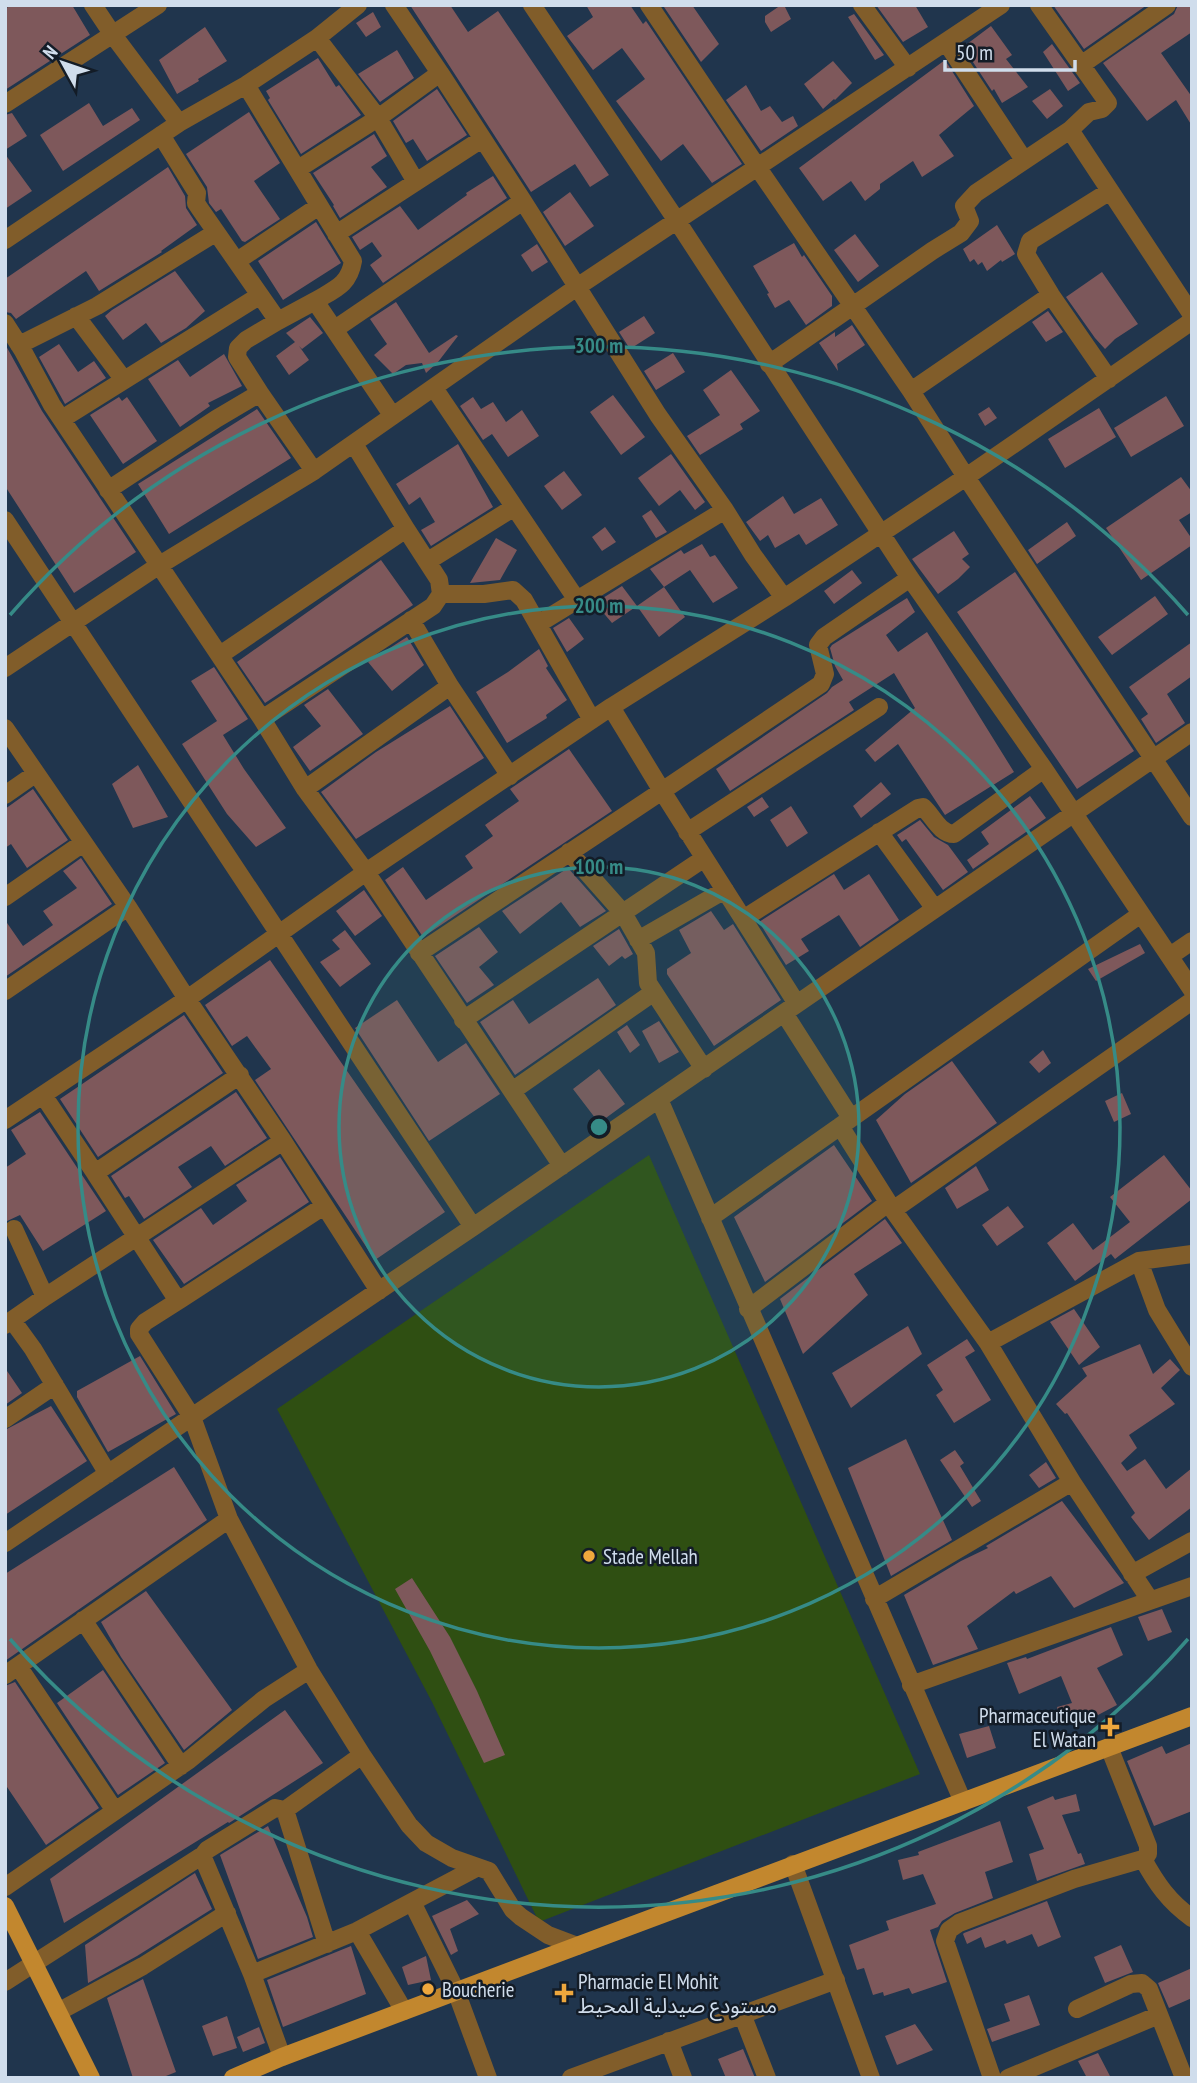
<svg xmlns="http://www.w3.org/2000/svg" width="1197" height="2083" font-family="'PT Sans Narrow','Noto Sans Arabic',sans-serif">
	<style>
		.green { fill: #2f4f12 }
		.building { fill: #7e585b }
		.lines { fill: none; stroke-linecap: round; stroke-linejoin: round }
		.minor { stroke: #815d2a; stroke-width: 18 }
		.major { stroke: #c2872e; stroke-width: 18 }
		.ring { fill: none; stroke: #368b87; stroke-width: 3.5 }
		.poi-dot { fill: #eea73d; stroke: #131c27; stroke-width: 2.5 }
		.labels { text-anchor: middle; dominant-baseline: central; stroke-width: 5; stroke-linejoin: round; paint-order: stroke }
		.poi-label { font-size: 21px; fill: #d0ddec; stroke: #131c27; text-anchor: start }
		.centre { fill: #368b87; stroke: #131c27; stroke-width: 3.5 }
		.ring-label { font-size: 21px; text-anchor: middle; font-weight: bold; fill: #368b87; stroke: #131c27; stroke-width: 5; stroke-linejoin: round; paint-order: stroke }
	</style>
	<rect width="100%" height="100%" fill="#20354d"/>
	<!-- green -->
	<path class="green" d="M649 1155 920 1774 539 1922 432 1702 277 1409Z"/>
	<!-- building -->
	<path class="building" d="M11 5H72L90 35 5 90V9Z
		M410 5H450L468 32 498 11 609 175 590 187 575 164 531 192Z
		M586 5H630L643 24 646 21 742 164 712 183 683 144 661 161 616 101 645 79 622 48 593 70 567 36 593 17Z
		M666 5H692L719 44 701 62 664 7Z
		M781 5H784L791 19 771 32 765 22V16Z
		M876 5H915L928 27 903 42Z
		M1053 5H1147L1084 49Z
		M1178 5H1192V32L1161 53 1192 97V126L1176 100 1147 121 1103 63 1174 14Z
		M373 12 381 27 366 37 356 23Z
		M854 14 884 55 875 60 848 17Z
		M991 26 1012 55 1006 59 1028 87 1002 103 994 89 992 91 963 47Z
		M205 27 227 61 198 79 199 81 177 94 159 60Z
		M1052 44 1080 83 1068 91 1043 52Z
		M397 50 414 78 380 102 358 74Z
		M318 58 336 87 339 85 361 115 301 154 268 100 270 98 266 91Z
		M945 60 974 106 939 135 954 156 922 177 913 161 880 184V189L865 201 851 181 823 201 799 168Z
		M833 61 852 83 835 100 834 99 823 109 804 84Z
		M746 85 761 111 770 106 782 122 793 116 798 126 761 151 726 100Z
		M437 89 467 135 427 161 413 139 406 143 393 121Z
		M1050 89 1063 106 1047 119 1032 101Z
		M89 103 103 126 132 108 140 120 63 171 40 135Z
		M249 112 280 163 254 181 280 219 245 242 242 241 221 209 216 212 209 203 207 187 186 154Z
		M12 113 27 136 5 150V115Z
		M374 134 387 156 371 167 387 187 340 218 333 206 334 205 313 173Z
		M5 154 32 191 5 209Z
		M168 167 185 196 186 208 197 225 161 251 162 252 99 291 86 271 16 319 11 313 5 312V279Z
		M493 176 507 198 383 283 370 265 382 256 372 242 360 250 352 237 400 206 418 230 467 195 466 193Z
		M570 192 594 226 565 246 543 212Z
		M316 222 341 263 283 300 258 261Z
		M997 225 1015 254 1002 262 1001 260 987 271 982 262 978 265 974 259 970 262 963 249Z
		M855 234 879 266 858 282 834 250Z
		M794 243 802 257 804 255 832 296V306L806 325 789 300 775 308 767 294 769 293 753 266Z
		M537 244 548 262 532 272 521 255Z
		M175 271 205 311 186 328 161 343 146 323 123 340 105 316 112 310Z
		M1102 272 1138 324 1115 339 1105 349 1095 338 1066 297Z
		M396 302 429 353 456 335 458 336 438 362 426 373 422 363 406 365 393 374 374 355 387 344 370 319Z
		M1048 311 1063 332 1046 342 1032 322Z
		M644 316 655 333 630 349 619 332Z
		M310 317 323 333 302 349 299 346 309 360 289 375 276 356 295 342 286 333Z
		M852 325 865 345 837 364 838 371 819 343 835 332V337Z
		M5 344 42 411 136 552 74 593 5 486Z
		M59 344 78 372 94 361 106 378 65 404 39 357Z
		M673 353 685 372 656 390 644 371Z
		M224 354 242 386 208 403 210 406 180 427 148 379 178 360 190 377Z
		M731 370 760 411 740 424 743 429 700 455 687 436 720 415 703 390Z
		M613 395 645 437 621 455 590 412Z
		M1166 396 1184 426 1131 457 1114 428Z
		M119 397 122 401 127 397 157 441 123 464 90 415Z
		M473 397 481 409 493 402 506 422 522 410 539 436 508 457 492 434 483 440 460 406Z
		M989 407 997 418 985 426 978 414Z
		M1099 408 1116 437 1065 468 1048 439Z
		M257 409 291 458 169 534 138 484Z
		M458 444 493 507 431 546 421 530 435 522 420 497 409 505 396 484Z
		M671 454 705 502 695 510 680 490 659 506 638 478Z
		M564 471 582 495 562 510 544 486Z
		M1181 477 1192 492V512L1179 520 1192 539V545L1141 580 1106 528Z
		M783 496 794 514 821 498 838 525 806 545 799 534 775 548 768 535 760 541 746 522Z
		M651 510 667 532 656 538 642 516Z
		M1067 522 1076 536 1037 564 1028 550Z
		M605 527 616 542 602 551 592 537Z
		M954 531 969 554 962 559 970 567 958 579 938 594 912 559Z
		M496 538 517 550 500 580 470 583Z
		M702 544 710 557 715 555 738 588 713 603 690 570 664 587 650 569 681 550 684 554Z
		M381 560 413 605 265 703 237 662Z
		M852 570 862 583 834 604 824 591Z
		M1015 572 1134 751 1077 789 957 612Z
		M622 586 637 606 612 623 595 603Z
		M664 587 685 617 659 637 637 606Z
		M1155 596 1168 614 1112 655 1098 637Z
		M907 598 915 612 886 635 898 652 927 632 1014 772 945 815 898 744 875 762 865 750 915 708 894 673 849 702 854 710 730 791 716 769 827 693 832 687 843 680 835 666 830 648 832 645Z
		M569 618 584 639 567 652 553 628Z
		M407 637 424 665 392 691 368 662Z
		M1192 642V676L1167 694 1185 723 1156 743 1141 719 1148 714 1129 687Z
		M539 649 548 666 546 668 567 700 546 715 547 718 507 743 476 692 508 672Z
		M214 667 248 719 223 735 244 769 286 828 256 847 227 814 182 744 217 721 191 681Z
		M328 689 363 734 310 771 293 747 321 726 304 705Z
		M450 706 484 758 356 839 321 792 376 752Z
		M569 749 612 811 423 937 385 880 403 867 426 900 473 868 465 856 493 836 485 825 519 801 510 789Z
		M138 765 168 817 133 828 112 784Z
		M881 782 891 794 861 818 853 806Z
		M33 789 68 840 27 868 11 844 5 848V809Z
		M1030 796 1046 818 973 869 967 860 989 844 981 832Z
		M762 797 769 807 754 817 747 807Z
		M791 806 808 833 787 847 770 820Z
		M920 820 934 837 948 845 968 872 943 890 906 839 902 842 897 835Z
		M81 858 112 904 5 977V920L23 946 53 925 43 911 77 888 63 871Z
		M568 868 606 911 580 927 561 902 520 934 502 911Z
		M834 874 844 890 869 874 899 920 860 947 839 915 801 939 809 951 786 965 759 922Z
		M364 890 382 916 355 936 336 911Z
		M711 911 724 930 733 924 781 1000 714 1046 667 974V969L691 953 679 930Z
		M479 927 498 952 479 967 494 985 467 1003 435 956Z
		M619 929 633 954 625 959 622 956 609 966 593 946Z
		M345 930 371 964 340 987 320 962 340 949 332 940Z
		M1140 944 1145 953 1096 981 1088 969Z
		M270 960 445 1212 375 1260 255 1080 271 1069 247 1036 232 1046 205 1005Z
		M598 978 616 1005 515 1075 480 1022 513 1000 529 1024Z
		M397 1000 438 1062 466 1043 500 1094 429 1141 355 1028Z
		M184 1015 223 1073 98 1157 60 1099Z
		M659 1021 679 1052 659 1063 642 1031Z
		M627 1025 640 1045 630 1053 617 1032Z
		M1043 1050 1051 1063 1039 1073 1029 1062Z
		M952 1061 997 1123 911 1183 876 1120 905 1094Z
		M599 1069 625 1104 599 1123 573 1089Z
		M236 1092 267 1138 225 1166 211 1146 178 1167 192 1187 144 1219 129 1196 125 1198 111 1176Z
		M1122 1093 1131 1114 1114 1122 1105 1101Z
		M40 1112 106 1211 43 1251 20 1215 5 1222V1168L26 1154 11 1130Z
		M834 1145 872 1201 765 1282 734 1217Z
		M1164 1155 1192 1191V1199L1115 1259 1111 1254 1075 1281 1047 1243 1073 1223 1093 1250 1130 1222 1110 1197Z
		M280 1157 309 1202 184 1284 153 1240 201 1208 213 1225 247 1201 236 1185Z
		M976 1166 989 1190 957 1209 945 1188Z
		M1008 1206 1024 1227 997 1246 982 1225Z
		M885 1219 902 1243 854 1274 868 1295 803 1354 780 1299Z
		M1074 1309 1100 1347 1079 1365 1050 1322Z
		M908 1326 922 1354 851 1408 832 1373Z
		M967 1339 975 1351 965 1357 991 1400 954 1423 936 1395 943 1390 927 1365Z
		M1140 1344 1153 1374 1170 1359 1180 1370 1161 1388 1175 1404 1129 1435 1137 1448 1121 1463 1127 1471 1145 1459 1166 1489 1192 1468V1507L1149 1540 1131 1517 1135 1513 1067 1413 1065 1414 1056 1404 1087 1376 1082 1368Z
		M140 1356 176 1414 108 1452 77 1397V1391Z
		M5 1368 22 1393 5 1405Z
		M51 1406 87 1461 5 1515V1430Z
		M906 1439 952 1540 891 1576 848 1468Z
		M955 1450 964 1463 960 1466 981 1501 972 1507 940 1460Z
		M1046 1462 1056 1478 1039 1488 1029 1475Z
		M174 1467 207 1520 5 1661V1574Z
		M1062 1501 1124 1583 1074 1608 1051 1576 1016 1594 1014 1591 967 1626 978 1649 933 1665 904 1595 961 1561 988 1548 986 1546Z
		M412 1578 450 1637 477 1691 505 1755 484 1763 430 1651 395 1589Z
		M146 1591 232 1710 184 1750 121 1657 101 1622Z
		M1162 1609 1172 1632 1148 1641 1138 1617Z
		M1111 1627 1123 1655 1097 1668 1117 1705 1098 1715 1096 1713 1061 1722 1057 1707 1072 1703 1061 1676 1019 1694 1007 1663 1026 1657 1027 1659Z
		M103 1670 165 1763 118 1795 57 1703Z
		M15 1682 99 1808 46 1845 5 1784V1686Z
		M285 1710 323 1763 229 1823 228 1822 64 1923 50 1879Z
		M989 1726 996 1748 967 1758 959 1734Z
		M1192 1743V1811L1154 1826 1127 1761 1162 1746 1166 1754Z
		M1076 1794 1080 1811 1062 1815 1078 1854 1081 1853 1085 1864 1037 1881 1029 1854 1044 1849 1027 1807 1053 1796 1055 1800Z
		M1000 1821 1013 1862 985 1872 993 1898 955 1913 942 1921 938 1927 930 1930 947 1982 912 1994 909 1988 884 1996 883 1992 873 1995 864 1968 857 1970 849 1945 889 1930 886 1921 936 1904 923 1874 903 1880 898 1860 919 1855 918 1852Z
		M268 1826 307 1917 313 1937 258 1959 220 1855Z
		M195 1873 212 1909 137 1956 88 1983 85 1945Z
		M467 1900 479 1914 450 1929 458 1951 451 1955 432 1916Z
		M1047 1901 1061 1937 1038 1947 1032 1934 1007 1944 1005 1940 985 1948 981 1937 967 1944 963 1934 964 1933Z
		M1121 1945 1133 1972 1105 1983 1094 1957Z
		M351 1946 366 1994 283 2027 267 1980Z
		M426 1956 431 1980 408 1985 402 1967Z
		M1192 1968V1998L1169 2008 1158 1983Z
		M143 1979 176 2072 161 2078H133L107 1998Z
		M1029 1995 1040 2025 992 2042 987 2029 1010 2021 1004 2004Z
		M227 2016 237 2048 213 2056 202 2026Z
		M915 2024 933 2050 897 2065 885 2036Z
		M259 2027 265 2043 243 2052 237 2037Z
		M743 2049 755 2078H726L718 2059Z
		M1098 2053 1111 2078H1087L1078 2061Z"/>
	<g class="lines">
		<!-- minor -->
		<path class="minor" d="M93 5 113 35 179 123
			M394 5 440 73 378 118 416 182
			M532 5 677 221 910 578 1044 769 1192 990
			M649 5 758 168 911 391 966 477 1192 817
			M862 5 908 68
			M946 42 1024 160
			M1081 65 1167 5
			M246 85 353 261C349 285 335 289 315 301
			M5 104 158 5
			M1070 130 1192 315
			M161 135 197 193 196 203 200 209 278 321 315 301 392 415
			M298 169 378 118 317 38
			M336 234 482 139
			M5 240 179 123 246 85 317 38 358 5
			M237 261 319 206
			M76 316 124 380
			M5 323 23 351 52 405 262 719
			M335 329 523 201
			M19 345 97 306 215 233
			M769 364 932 251 961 233 970 221 964 206 976 193 1070 130 1089 112 1102 109 1108 103 1039 5
			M1109 379 1051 295 1026 254 1030 241 1110 191
			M434 388 577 600 725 510 658 415 523 201 440 73
			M911 391 1051 295
			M260 393 314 471
			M62 419 259 296
			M108 490 216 419 260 393 237 357 238 348 246 340 278 321
			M725 510 753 555 784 598
			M5 520 473 1227
			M406 529 439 580 441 594 433 606 262 719 305 789 366 872 562 1166
			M428 561 513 508
			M441 594H484L513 590 524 600 592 720
			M538 624 577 600
			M220 655 406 529 354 444
			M5 668 158 566 314 471 577 287 1001 5
			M450 686 510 776
			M611 707 662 791 821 684 825 674 818 645 824 637 910 578
			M5 728 128 907 187 999 283 1141 379 1291
			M305 789 450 686 411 620
			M5 795 35 774
			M687 832 879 707
			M879 832 935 909
			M569 852 623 913 646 953 648 983 704 1069
			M5 897 83 843
			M743 919 918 808 923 807C933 816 940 834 954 834L1044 769
			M638 940 725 890
			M419 953 662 791 797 1004
			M1170 956 1192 941
			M5 991 128 907
			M784 1013 851 1118
			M463 1020 703 859
			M512 1091 654 992
			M43 1095 95 1173 240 1075
			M659 1099 963 1802
			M5 1120 187 999 366 872 611 707 784 598 966 477 1192 321
			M840 1126 893 1210 988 1343 1139 1261 1192 1254
			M95 1173 178 1301 324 1206
			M893 1210 1192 1001
			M710 1218 1141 914
			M1139 1261 1157 1310 1192 1367
			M45 1297 283 1141
			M178 1301 145 1322 139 1329V1334L192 1417 229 1519 309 1670 362 1755 409 1825 426 1843 452 1858 489 1871 513 1910 521 1917 548 1935 577 1946
			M748 1309 888 1203
			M12 1320 33 1349 108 1474
			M5 1325 45 1297 14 1229
			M988 1343 1072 1482
			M5 1419 55 1385
			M5 1543 473 1227 1192 732
			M1132 1574 1192 1541
			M874 1599 1072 1482 1150 1600
			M83 1620 181 1766
			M18 1666 115 1811
			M5 1675 229 1519
			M911 1685 1192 1586
			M285 1810 362 1755
			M1143 1859C1156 1883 1169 1902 1192 1918
			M793 1864 871 2078
			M5 1887 189 1760 264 1699 309 1670
			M412 1902 456 1991 488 2078
			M357 1931 404 2011
			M252 1974 357 1931 478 1867
			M5 1982 203 1855
			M1077 2009 1131 1984 1142 1983 1149 1989 1184 2078
			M58 2012 143 1966 227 1913
			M742 2014 767 2078
			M669 2041 683 2078
			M282 2057 252 1974 204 1860 203 1855 207 1850 275 1808 285 1810 327 1944
			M571 2078 836 1980
			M992 2078 945 1941 949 1930 959 1923 1074 1879 1143 1859 1148 1854V1846L1109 1747
			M1008 2078 1159 2015"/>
		<!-- major -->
		<path class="major" d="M5 1906 91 2078
			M233 2078 282 2057 577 1946 1192 1716"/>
	</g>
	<!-- distance rings -->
	<circle cx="599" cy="1127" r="260" fill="#368b87" fill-opacity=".12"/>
	<g class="ring">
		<circle cx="599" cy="1127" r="260"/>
		<circle cx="599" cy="1127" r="521"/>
		<path d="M1188 1639A781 781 0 0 1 10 1639M10 615A781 781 0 0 1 1188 615"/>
	</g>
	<!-- markers -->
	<g class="poi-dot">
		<circle cx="589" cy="1556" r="7"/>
		<path d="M1106.5 1716.5h7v7h7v7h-7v7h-7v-7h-7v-7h7z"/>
		<circle cx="428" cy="1989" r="7"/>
		<path d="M560.5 1982.5h7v7h7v7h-7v7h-7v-7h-7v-7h7z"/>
	</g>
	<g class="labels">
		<!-- poi labels -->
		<g class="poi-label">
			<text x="603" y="1556">Stade Mellah</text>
			<text x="1096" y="1715" text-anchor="end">Pharmaceutique<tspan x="1096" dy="24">El Watan</tspan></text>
			<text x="578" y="1981">Pharmacie El Mohit<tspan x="578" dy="24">مستودع صيدلية المحيط</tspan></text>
			<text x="442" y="1989">Boucherie</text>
		</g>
	</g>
	<circle cx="599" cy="1127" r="10" class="centre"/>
	<g class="ring-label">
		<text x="599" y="353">300 m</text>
		<text x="599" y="613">200 m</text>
		<text x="599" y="874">100 m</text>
	</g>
	<!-- border -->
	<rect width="1197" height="2083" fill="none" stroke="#d0ddec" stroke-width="14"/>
	<!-- north arrow -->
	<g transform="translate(63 63) rotate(310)" stroke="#131c27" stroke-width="5" paint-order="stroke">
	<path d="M0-5L12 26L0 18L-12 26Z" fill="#d0ddec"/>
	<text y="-10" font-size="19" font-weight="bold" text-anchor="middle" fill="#d0ddec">N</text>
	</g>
	<!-- scale -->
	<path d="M945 60v10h130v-10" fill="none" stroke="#d0ddec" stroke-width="3.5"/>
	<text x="956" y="60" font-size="21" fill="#d0ddec" stroke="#131c27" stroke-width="5" paint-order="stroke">50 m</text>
</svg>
